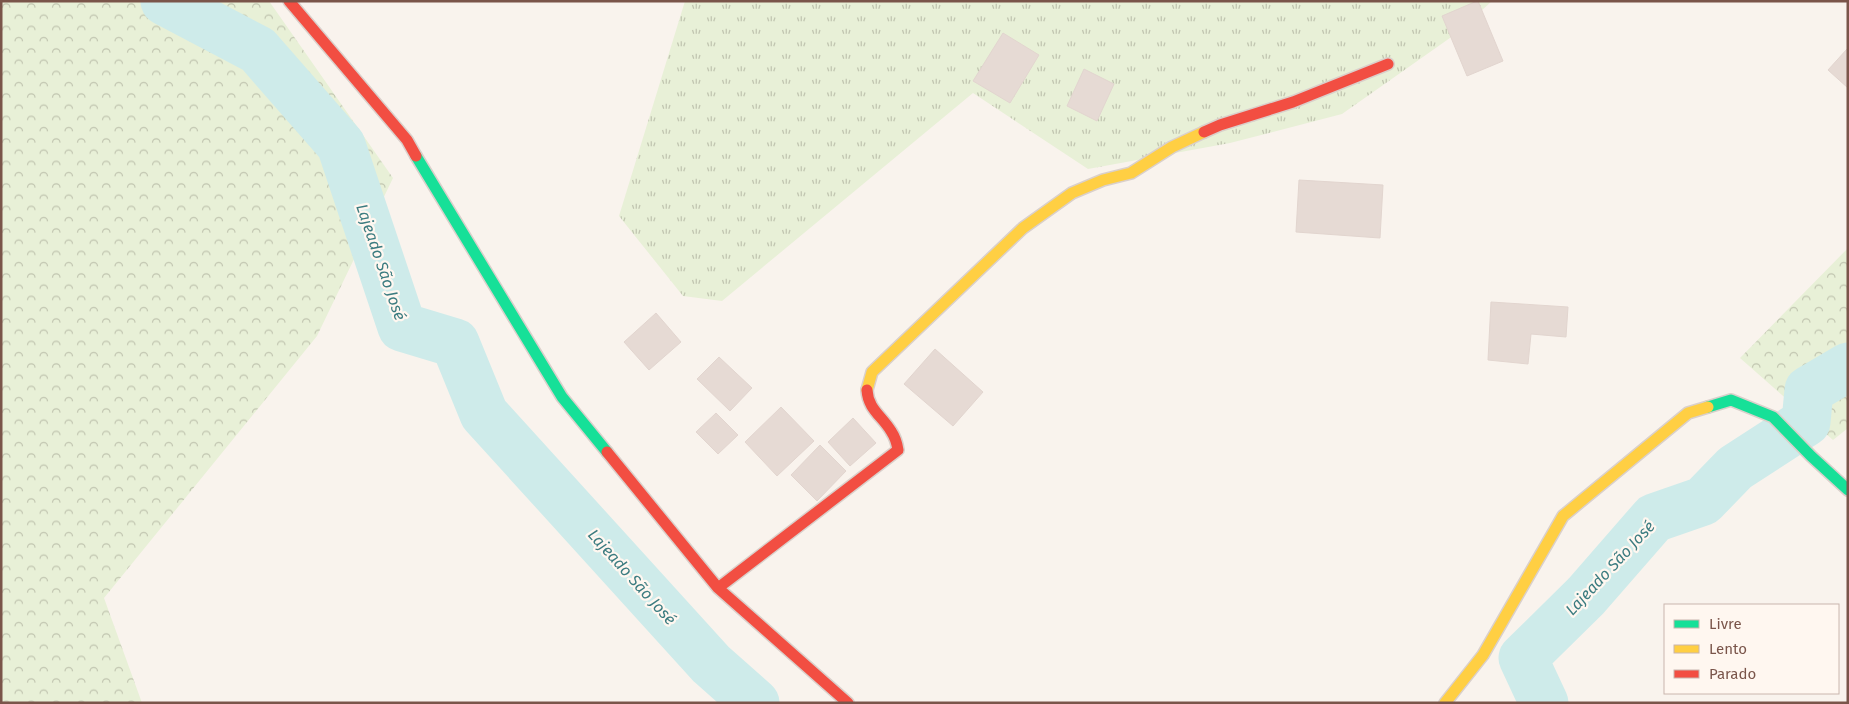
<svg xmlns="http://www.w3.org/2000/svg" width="1849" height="704" font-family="'Fira Sans',sans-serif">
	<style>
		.grass { fill: url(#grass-tufts) }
		.forest { fill: url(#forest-crowns) }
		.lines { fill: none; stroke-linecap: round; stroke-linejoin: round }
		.river { stroke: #ceebea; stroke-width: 49 }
		.building { fill: #e6dad4; stroke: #e2d5cf }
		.fast-casing { stroke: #dad0cb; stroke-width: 14 }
		.slow-casing { stroke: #dad0cb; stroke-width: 14 }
		.jam-casing { stroke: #dad0cb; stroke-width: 14 }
		.fast { stroke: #16e098; stroke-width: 11 }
		.slow { stroke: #ffcf43; stroke-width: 11 }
		.jam { stroke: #f24e42; stroke-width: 11 }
		.labels { text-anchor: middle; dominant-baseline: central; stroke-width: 4.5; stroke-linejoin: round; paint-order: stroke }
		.water-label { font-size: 16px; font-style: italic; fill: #3c7c80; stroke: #fff7f0 }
	</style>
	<defs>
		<pattern id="grass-tufts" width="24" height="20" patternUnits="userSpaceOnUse" patternTransform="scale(1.25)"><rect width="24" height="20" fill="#e8f0d7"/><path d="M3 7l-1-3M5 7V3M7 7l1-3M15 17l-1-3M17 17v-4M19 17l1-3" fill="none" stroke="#c1c5b0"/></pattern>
		<pattern id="forest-crowns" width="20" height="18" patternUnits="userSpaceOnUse" patternTransform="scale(1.25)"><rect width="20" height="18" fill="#e8f0d7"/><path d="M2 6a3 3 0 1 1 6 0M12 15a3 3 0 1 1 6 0" fill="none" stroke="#c1c5b0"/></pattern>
	</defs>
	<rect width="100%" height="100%" fill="#f9f3ed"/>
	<!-- grass -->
	<path class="grass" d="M685 1H1492L1457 33 1342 114 1230 143 1088 169 973 93 722 301 683 296 619 216Z"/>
	<!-- forest -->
	<path class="forest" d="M1 1H269L393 178 317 336 104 598 142 703H1Z
		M1848 248V428L1833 440 1740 358Z"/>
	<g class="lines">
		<!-- river -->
		<path class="river" d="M165 1 258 50 341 145 402 327 455 343 484 414 711 664 755 703
			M1544 703 1523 658 1586 596 1654 518 1703 501 1735 468 1806 422 1809 390 1848 367"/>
	</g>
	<!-- building -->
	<path class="building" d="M1477 1H1478L1503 61 1467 76 1442 16Z
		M1003 33 1039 55 1010 103 973 81Z
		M1847 49 1848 50V88L1828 70Z
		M1084 69 1114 84 1097 121 1067 106Z
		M1299 180 1383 185 1380 238 1296 232Z
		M1491 302 1568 307 1566 337 1531 334 1528 364 1488 360Z
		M656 313 681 342 649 370 624 342Z
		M935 349 983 392 953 426 904 384Z
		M719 357 752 388 730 411 697 379Z
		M781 407 814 441 777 476 745 442Z
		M716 413 738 435 718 454 696 432Z
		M853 418 876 443 850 466 828 442Z
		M820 445 846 471 817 501 791 475Z"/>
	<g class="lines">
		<!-- fast casing -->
		<g class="fast-casing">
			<path id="fast" d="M416 156 562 397 607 452
				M1708 407 1731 400 1773 417 1811 456 1848 490"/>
		</g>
		<!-- slow casing -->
		<g class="slow-casing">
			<path id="slow" d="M867 390 872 372 1023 228 1072 193 1103 180 1131 173 1172 147 1204 132
				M1445 703 1483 655 1563 516 1688 413 1708 407"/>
		</g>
		<!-- jam casing -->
		<g class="jam-casing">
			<path id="jam" d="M289 1 407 140 416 156
				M1204 132 1220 125 1293 102 1388 64
				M607 452 718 588 848 703
				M718 588 898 450C897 443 895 437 891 431 882 416 868 409 867 390"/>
		</g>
		<!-- fast -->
		<use href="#fast" class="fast"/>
		<!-- slow -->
		<use href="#slow" class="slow"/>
		<!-- jam -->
		<use href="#jam" class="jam"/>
	</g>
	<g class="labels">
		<!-- water labels -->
		<g class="water-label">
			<text transform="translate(381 262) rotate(71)">Lajeado São José</text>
			<text transform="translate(1610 568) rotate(-47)">Lajeado São José</text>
			<text transform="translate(632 577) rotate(48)">Lajeado São José</text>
		</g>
	</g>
	<!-- border -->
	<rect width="1849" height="704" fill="none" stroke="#7a554a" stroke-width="5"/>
	<!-- legend -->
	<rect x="1664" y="604" width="175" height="90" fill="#fff7f0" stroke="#cab6ae"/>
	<rect x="1674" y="620" width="25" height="8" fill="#16e098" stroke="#cab6ae"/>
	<text x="1709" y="629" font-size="15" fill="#7a554a">Livre</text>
	<rect x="1674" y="645" width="25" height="8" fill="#ffcf43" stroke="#cab6ae"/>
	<text x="1709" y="654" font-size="15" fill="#7a554a">Lento</text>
	<rect x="1674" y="670" width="25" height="8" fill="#f24e42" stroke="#cab6ae"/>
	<text x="1709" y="679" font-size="15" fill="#7a554a">Parado</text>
</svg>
